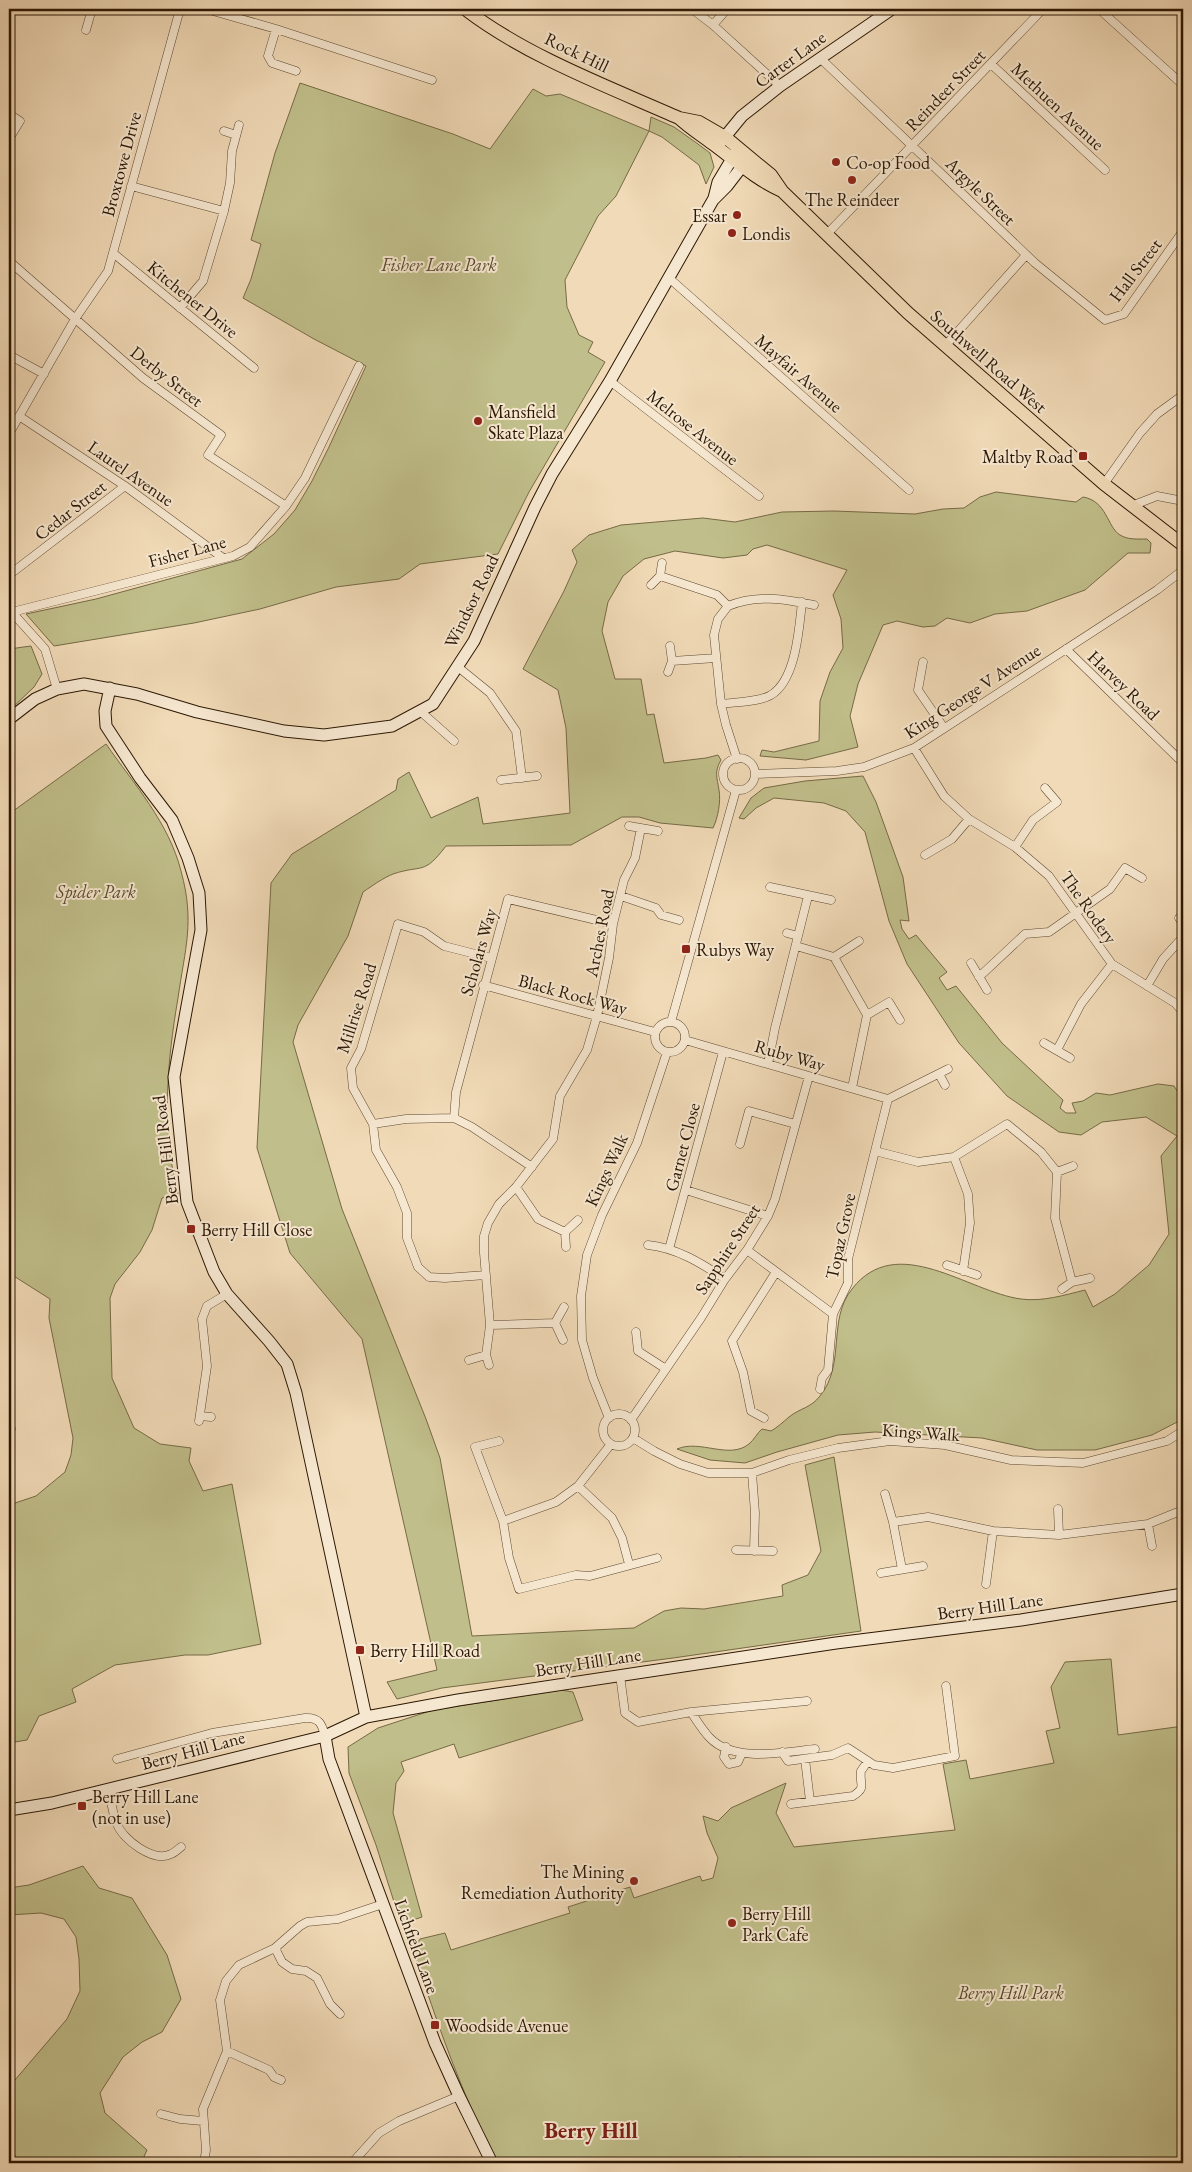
<svg xmlns="http://www.w3.org/2000/svg" width="1192" height="2172" font-family="'EB Garamond',serif">
	<style>
		.green { fill: #c0be8a; stroke: #766a46 }
		.water { fill: #9bbab3; stroke: #6f796d }
		.lines { fill: none; stroke-linecap: round; stroke-linejoin: round }
		.street-casing { stroke: #5d4830; stroke-width: 9 }
		.secondary-casing { stroke: #2c1703; stroke-width: 13 }
		.primary-casing { stroke: #2c1703; stroke-width: 14 }
		.street { stroke: #f6e7d0; stroke-width: 8 }
		.secondary { stroke: #f6e7d0; stroke-width: 11 }
		.primary { stroke: #f1dab7; stroke-width: 12 }
		.poi-dot { fill: #8f2418; stroke: #f6e7d0; stroke-width: 2 }
		.labels { text-anchor: middle; dominant-baseline: central; stroke-width: 4; stroke-linejoin: round; paint-order: stroke }
		.street-label { font-size: 18px; fill: #2c1703; stroke: #f6e7d0 }
		.poi-label { font-size: 18px; fill: #2c1703; stroke: #f6e7d0; text-anchor: start }
		.park-label { font-size: 18px; font-style: italic; fill: #58492c; stroke: #f6e7d0 }
		.district-label { font-size: 22px; font-weight: bold; fill: #7a1f14; stroke: #f6e7d0 }
	</style>
	<rect width="100%" height="100%" fill="#f1dab7"/>
	<filter id="stains"><feTurbulence type="fractalNoise" baseFrequency=".004" numOctaves="4"/><feColorMatrix values="0 0 0 0 .2 0 0 0 0 .09 0 0 0 0 .02 0 0 0 .5 -.17"/></filter>
	<radialGradient id="worn" r=".72"><stop offset=".6" stop-color="#630" stop-opacity="0"/><stop offset="1" stop-color="#630" stop-opacity=".3"/></radialGradient>
	<!-- green -->
	<path class="green" d="M300 83 453 134 490 149 533 89 546 96 560 94 649 131 651 117 674 127 698 144 710 153 714 167 706 184 699 165 662 137 649 131 616 196 598 216 565 280 567 307 579 335 593 342 588 352 605 362 529 492 498 554 420 564 399 579 336 587 260 609 194 623 54 646 26 614 96 599 242 559 274 534 295 510 312 481 329 447 366 366 314 339 243 298 251 279 261 244 251 240 275 153Z
		M996 492 1076 502 1083 497C1107 501 1107 527 1120 535 1128 540 1138 539 1147 539L1151 543 1150 553H1128L1085 590 1027 611 995 614 970 623 947 618 935 626 923 627 897 621 883 625 858 684 850 716 858 747 806 760 760 756 762 750 774 752 819 741 820 701 830 672 843 648 841 619 833 595 847 570 767 545 753 549 747 555 723 558 675 551 644 559 623 576 608 602 602 631 615 679H641L647 715 654 714 664 763 706 758 718 755 721 760C714 772 717 777 719 790 721 801 718 818 713 828L660 823 639 817H622L571 845 446 846C423 876 423 864 393 874 383 878 372 886 363 892L348 936 298 1025 293 1042 342 1209 426 1419 440 1458 472 1636 634 1628 664 1611 681 1608 704 1609 783 1596 782 1585 808 1575 821 1551 805 1465 834 1457 861 1631 673 1658 442 1688 397 1699 387 1682 437 1670 362 1339 290 1253 257 1148 271 883 292 854 396 790 398 779 409 772 431 818 478 797 483 824 570 813 566 728 558 690 523 669 564 591 577 562 572 550 589 535 621 525 703 518 735 522 782 512 834 511 915 514 943 509 964 508 980 497Z
		M31 646 42 674 34 687 9 711V649Z
		M106 744C134 784 169 823 181 871 195 922 185 948 178 998 167 1062 161 1130 178 1194L162 1198 152 1230 140 1252 115 1284 110 1298 112 1378 134 1428 160 1444 191 1448 189 1461 203 1491 232 1484 261 1644 208 1655H185L115 1665 72 1689 76 1702 39 1716 27 1740 9 1743V1505L36 1496 65 1472 71 1455 73 1438 49 1318 50 1299 9 1273V814Z
		M863 776 876 802 903 877 909 921 900 920 902 929 909 939 916 935 947 972 939 978 947 990 956 986 1002 1043 1063 1100 1060 1108 1066 1113H1076L1072 1103 1083 1101 1096 1093 1110 1095 1158 1084 1174 1086 1183 1100V1419L1152 1435 1095 1450H1037L982 1438 875 1432 838 1435 777 1452 745 1463 710 1460 677 1449C700 1439 729 1460 749 1444 754 1440 757 1433 762 1429L771 1431C778 1427 783 1422 789 1417 800 1408 811 1408 820 1396 846 1364 827 1320 852 1289 897 1231 968 1292 1021 1299 1042 1302 1065 1295 1085 1290L1093 1307 1115 1294 1149 1265 1169 1234 1161 1156 1177 1136 1146 1117 1102 1122 1081 1135 1059 1132 1007 1096 959 1043 907 964 889 921 865 832 846 811 824 803 774 798 756 808 744 819 739 818 751 798 764 788 805 781Z
		M1111 1659 1118 1735 1183 1726V2163H498C462 2097 437 2022 413 1950L420 1939 445 1933 451 1950 570 1913 568 1907 630 1887 634 1898 700 1876 702 1881 713 1878 718 1858 707 1833 703 1816 718 1821 731 1808 786 1783 776 1813 794 1847 955 1830 943 1764 966 1760 970 1779 1054 1763 1046 1731 1060 1728 1051 1687 1065 1662Z
		M561 1690 573 1692 583 1720 459 1758 454 1744 401 1762 404 1771 396 1783 393 1813 422 1917 401 1924 376 1845 349 1773 348 1747 378 1728 433 1710Z
		M83 1866 99 1888 132 1898 167 1955 181 1999 162 2032 142 2042 123 2057 100 2093 105 2113 147 2150 141 2163H29L17 2158 9 2148V2087L67 2019 80 1991 79 1959 76 1937 64 1919 41 1913 9 1915V1888L29 1885Z"/>
	<!-- water -->
	<path class="water" d="M740 2157 764 2163H702Z"/>
	<g class="lines">
		<!-- street casing -->
		<g class="street-casing">
			<path id="street" d="M206 9 276 29 432 80
				M692 9 713 25 780 86
				M1099 9 1183 85
				M713 25 727 9
				M276 29 268 56 272 63 296 71
				M86 30 92 9
				M820 58 1035 263 1105 320 1124 314 1183 231
				M991 64 1105 170
				M9 114 20 121 9 139
				M224 131 236 135
				M131 186 224 211
				M827 234 1043 9
				M113 253 254 368
				M9 261 143 378 221 435 208 455 286 506
				M669 278 909 490
				M180 308 203 281 224 211 230 183 232 151 239 125
				M945 346 1026 255
				M9 355 44 374
				M610 381 759 496
				M19 416 125 486 223 558
				M9 434 75 319 108 271 180 9
				M1104 484 1140 433 1157 414 1183 395
				M1134 505 1157 496 1183 501
				M9 575 125 486
				M660 576 717 595 728 606
				M651 585 660 576 662 563
				M728 606 718 619 714 635 721 704 726 725 737 759
				M728 606C757 594 784 599 814 605
				M9 609 45 649 57 689
				M12 612 233 556 250 547 286 506 305 478 359 366
				M1066 649 1183 763
				M672 661 716 658
				M923 662 918 690 944 728
				M458 667 490 693 516 731 522 778
				M668 672 672 661 670 646
				M721 704C734 702 760 702 771 695 796 680 799 629 802 602
				M420 711 454 741
				M914 748 944 796 969 819 1015 847 1049 876 1112 964 1175 1003 1183 1012
				M723 774a16 16 0 1 1 32 0a16 16 0 1 1-32 0Z
				M755 774 837 771 864 767 914 748 1157 590 1183 570
				M501 780 537 776
				M629 826 658 831
				M1015 847 1033 820 1057 802 1045 788
				M925 855 952 839 969 819
				M770 887 831 900
				M621 896 656 908 661 915 679 920
				M1179 918 1183 923
				M787 933 798 936
				M796 946 834 957 867 1015 852 1088
				M834 957 859 941
				M971 963 987 990
				M979 977 1025 934 1049 932 1110 889 1125 868 1142 878
				M483 985 655 1032
				M1147 986 1163 959 1183 937
				M867 1015 889 1002 900 1020
				M655 1037a15 15 0 1 1 30 0a15 15 0 1 1-30 0Z
				M671 1022 736 790
				M685 1040 888 1099
				M1044 1043 1070 1058
				M1057 1050 1081 1004 1112 964
				M1182 1058 1183 1057
				M768 1064 775 1028 808 896
				M939 1074 945 1085
				M888 1099 948 1069
				M454 1118 456 1092 508 899 613 924
				M373 1124 406 1119 454 1118 472 1127 532 1167
				M740 1144 749 1111 795 1124
				M875 1151 918 1162 954 1157 1007 1124 1041 1152 1057 1172 1055 1218 1072 1282
				M954 1157 968 1194 970 1223 963 1271
				M1057 1172 1073 1166
				M516 1187 538 1219 565 1232
				M686 1190 768 1216
				M648 1245C677 1248 701 1263 725 1279
				M566 1247 565 1232 578 1220
				M669 1249 723 1052
				M747 1250 833 1314
				M947 1265 977 1275
				M486 1275 445 1278 429 1277 418 1267 407 1238V1213L397 1187 376 1150 373 1124 353 1088 351 1068 361 1049 398 924 424 932 444 946 491 958
				M1062 1289 1072 1282 1090 1278
				M490 1325 555 1323
				M636 1332 638 1351 666 1369
				M563 1340 555 1323 564 1307
				M486 1355 489 1365
				M469 1360 486 1355 490 1325 484 1253V1236L488 1223 499 1204 516 1187 553 1139 560 1096 587 1050 597 1016 609 958 613 924 624 880 635 858 641 828
				M820 1389 822 1378 828 1370 833 1314 848 1283V1259L888 1099
				M603 1430a16 16 0 1 1 32 0a16 16 0 1 1-32 0Z
				M200 1416 211 1417
				M9 1417 11 1429 9 1435
				M609 1418 593 1378 582 1340 581 1296 587 1255 602 1215 637 1143 667 1052
				M764 1418 751 1411 743 1372 732 1341 776 1272
				M631 1420 701 1318 725 1279 747 1250 768 1216 775 1199 809 1076
				M199 1421 207 1366 202 1319 207 1306 227 1294
				M633 1438 654 1451 680 1464 708 1473H752L789 1460 838 1448 890 1441 945 1445 1011 1460 1083 1463 1167 1441 1183 1431
				M499 1441 475 1447 503 1521 556 1502 578 1486 611 1444
				M752 1473 755 1513 754 1551
				M578 1486 612 1518 622 1538 629 1564
				M885 1494 893 1522 902 1569
				M1058 1509 1059 1535
				M503 1521 509 1558 519 1589 576 1575 590 1576 657 1558
				M893 1522 928 1517 993 1531 1059 1535 1148 1524 1183 1510
				M1148 1524 1152 1546
				M736 1550 773 1551
				M881 1573 923 1566
				M986 1584 993 1531
				M620 1675 625 1713 638 1722 691 1712 807 1701
				M691 1712C697 1721 703 1731 710 1738 734 1763 785 1752 815 1749
				M726 1747 724 1757 729 1764 738 1762 742 1753
				M782 1752 788 1761 832 1755 848 1748 874 1765 893 1768 955 1756 946 1686
				M117 1759 212 1733 305 1718C319 1717 322 1724 325 1736
				M805 1759 810 1801
				M109 1789C111 1800 112 1813 117 1824 123 1840 154 1863 171 1854 174 1853 178 1849 181 1847
				M791 1804 853 1796C867 1787 859 1785 861 1771L868 1761
				M275 1948 282 1962 292 1969 306 1971 317 1978 330 2004 340 2014
				M227 2051 269 2070 274 2077 281 2080
				M161 2114 180 2119 203 2121
				M204 2163 206 2150 203 2109 227 2051 220 2000 226 1981 239 1965 275 1948 300 1926 307 1922 338 1919 383 1904
				M352 2163 379 2133 399 2121 459 2096"/>
		</g>
		<!-- secondary casing -->
		<g class="secondary-casing">
			<path id="secondary" d="M719 144 742 116 780 86 892 9
				M714 198 718 182 736 152
				M110 688 105 711 106 726 140 778 172 820 188 858 199 893 201 930 174 1077 187 1202 214 1272 227 1294 269 1341 287 1364 296 1393 366 1717
				M9 719 35 699 57 689 84 684 137 694 197 712 284 731 324 735 392 726 433 704 474 641 535 507 552 474 610 381 713 200 727 186 747 160
				M325 1736 329 1759 435 2043 459 2096 492 2163
				M9 1810 52 1803 325 1736 366 1717 458 1700 836 1643 1021 1620 1183 1594"/>
		</g>
		<!-- primary casing -->
		<g class="primary-casing">
			<path id="primary" d="M465 9C526 56 609 87 679 118L699 122 725 137 771 175 782 191 908 313 1104 484 1183 545
				M679 118C690 128 701 135 713 144 736 161 757 180 782 191"/>
		</g>
		<!-- street -->
		<use href="#street" class="street"/>
		<!-- secondary -->
		<use href="#secondary" class="secondary"/>
		<!-- primary -->
		<use href="#primary" class="primary"/>
	</g>
	<!-- markers -->
	<g class="poi-dot">
		<circle cx="836" cy="162" r="5"/>
		<circle cx="852" cy="180" r="5"/>
		<circle cx="737" cy="215" r="5"/>
		<circle cx="732" cy="233" r="5"/>
		<circle cx="478" cy="421" r="5"/>
		<rect x="1078" y="451" width="10" height="10" rx="2.5"/>
		<rect x="681" y="944" width="10" height="10" rx="2.5"/>
		<rect x="186" y="1224" width="10" height="10" rx="2.5"/>
		<rect x="355" y="1645" width="10" height="10" rx="2.5"/>
		<rect x="77" y="1801" width="10" height="10" rx="2.5"/>
		<circle cx="634" cy="1881" r="5"/>
		<circle cx="732" cy="1923" r="5"/>
		<rect x="430" y="2020" width="10" height="10" rx="2.5"/>
	</g>
	<g class="labels">
		<!-- street labels -->
		<g class="street-label">
			<text transform="translate(577 52) rotate(26)">Rock Hill</text>
			<text transform="translate(790 59) rotate(-36)">Carter Lane</text>
			<text transform="translate(945 90) rotate(-46)">Reindeer Street</text>
			<text transform="translate(1058 106) rotate(43)">Methuen Avenue</text>
			<text transform="translate(121 164) rotate(-75)">Broxtowe Drive</text>
			<text transform="translate(981 191) rotate(44)">Argyle Street</text>
			<text transform="translate(1135 270) rotate(-53)">Hall Street</text>
			<text transform="translate(193 299) rotate(39)">Kitchener Drive</text>
			<text transform="translate(989 361) rotate(41)">Southwell Road West</text>
			<text transform="translate(799 373) rotate(41)">Mayfair Avenue</text>
			<text transform="translate(167 376) rotate(38)">Derby Street</text>
			<text transform="translate(693 427) rotate(38)">Melrose Avenue</text>
			<text transform="translate(131 473) rotate(35)">Laurel Avenue</text>
			<text transform="translate(70 510) rotate(-38)">Cedar Street</text>
			<text transform="translate(187 551) rotate(-15)">Fisher Lane</text>
			<text transform="translate(471 601) rotate(-64)">Windsor Road</text>
			<text transform="translate(1124 685) rotate(44)">Harvey Road</text>
			<text transform="translate(972 691) rotate(-33)">King George V Avenue</text>
			<text transform="translate(1089 907) rotate(55)">The Rodery</text>
			<text transform="translate(599 933) rotate(-79)">Arches Road</text>
			<text transform="translate(478 952) rotate(-74)">Scholars Way</text>
			<text transform="translate(573 994) rotate(15)">Black Rock Way</text>
			<text transform="translate(356 1008) rotate(-72)">Millrise Road</text>
			<text transform="translate(790 1055) rotate(16)">Ruby Way</text>
			<text transform="translate(682 1147) rotate(-75)">Garnet Close</text>
			<text transform="translate(165 1150) rotate(-97)">Berry Hill Road</text>
			<text transform="translate(606 1170) rotate(-65)">Kings Walk</text>
			<text transform="translate(840 1236) rotate(-78)">Topaz Grove</text>
			<text transform="translate(727 1249) rotate(-57)">Sapphire Street</text>
			<text transform="translate(921 1432) rotate(4)">Kings Walk</text>
			<text transform="translate(990 1606) rotate(-8)">Berry Hill Lane</text>
			<text transform="translate(588 1662) rotate(-9)">Berry Hill Lane</text>
			<text transform="translate(193 1750) rotate(-15)">Berry Hill Lane</text>
			<text transform="translate(417 1946) rotate(70)">Lichfield Lane</text>
		</g>
		<!-- poi labels -->
		<g class="poi-label">
			<text x="846" y="162">Co-op Food</text>
			<text x="852" y="199" text-anchor="middle">The Reindeer</text>
			<text x="727" y="215" text-anchor="end">Essar</text>
			<text x="742" y="233">Londis</text>
			<text x="488" y="411">Mansfield<tspan x="488" dy="21">Skate Plaza</tspan></text>
			<text x="1073" y="456" text-anchor="end">Maltby Road</text>
			<text x="696" y="949">Rubys Way</text>
			<text x="201" y="1229">Berry Hill Close</text>
			<text x="370" y="1650">Berry Hill Road</text>
			<text x="92" y="1796">Berry Hill Lane<tspan x="92" dy="21">(not in use)</tspan></text>
			<text x="624" y="1871" text-anchor="end">The Mining<tspan x="624" dy="21">Remediation Authority</tspan></text>
			<text x="742" y="1913">Berry Hill<tspan x="742" dy="21">Park Cafe</tspan></text>
			<text x="445" y="2025">Woodside Avenue</text>
		</g>
		<!-- park labels -->
		<g class="park-label">
			<text x="439" y="264">Fisher Lane Park</text>
			<text x="96" y="891">Spider Park</text>
			<text x="1011" y="1992">Berry Hill Park</text>
		</g>
		<!-- district labels -->
		<g class="district-label">
			<text x="591" y="2130">Berry Hill</text>
		</g>
	</g>
	<!-- margin -->
	<rect width="1192" height="2172" fill="none" stroke="#f1dab7" stroke-width="30"/>
	<rect x="10" y="10" width="1172" height="2152" fill="none" stroke="#2c1703" stroke-width="2.5"/>
	<rect x="15" y="15" width="1162" height="2142" fill="none" stroke="#2c1703"/>
	<rect width="100%" height="100%" filter="url(#stains)"/>
	<rect width="100%" height="100%" fill="url(#worn)"/>
</svg>
